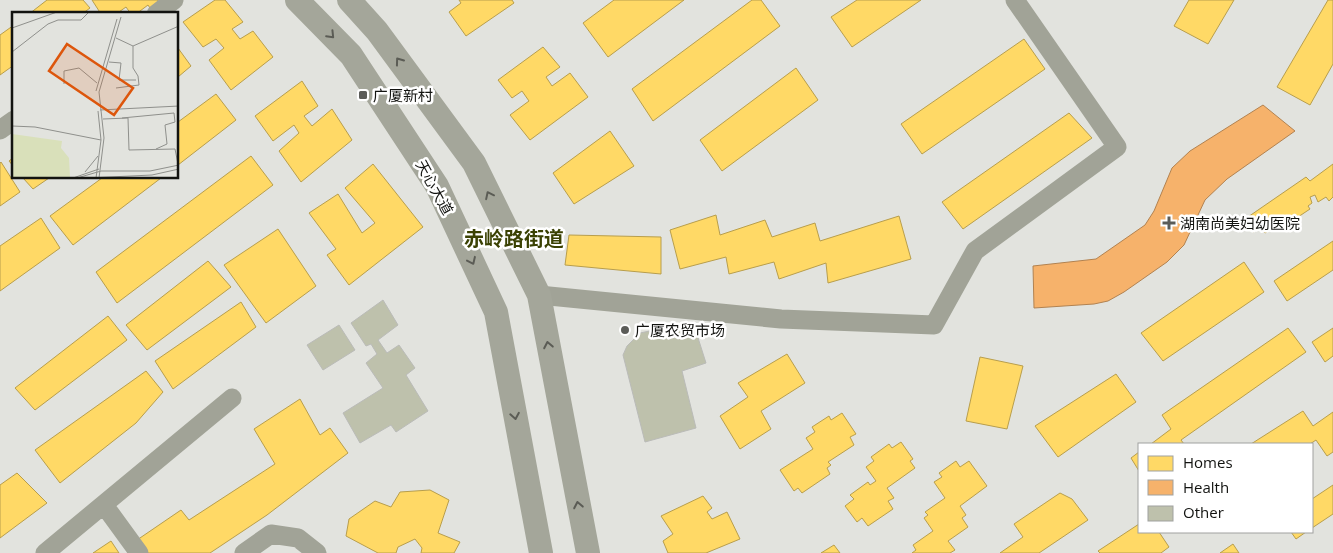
<svg xmlns="http://www.w3.org/2000/svg" width="1333" height="553" font-family="'Open Sans','Noto Sans SC',sans-serif">
	<style>
		.homes { fill: #ffd966; stroke: #b89e4c }
		.health { fill: #f6b26b; stroke: #b28250 }
		.building { fill: #bec1ac; stroke: #babbb8 }
		.lines { fill: none; stroke-linecap: round; stroke-linejoin: round }
		.minor { stroke: #a1a397; stroke-width: 19 }
		.major { stroke: #a4a69a; stroke-width: 24 }
		.oneway { stroke: #5b5c55 }
		.poi-dot { fill: #5b5c58; stroke: #fff; stroke-width: 2 }
		.labels { text-anchor: middle; dominant-baseline: central; stroke-width: 5; stroke-linejoin: round; paint-order: stroke }
		.poi-label { font-size: 15px; fill: #121310; stroke: #fff; text-anchor: start }
		.street-label { font-size: 15px; fill: #121310; stroke: #fff }
		.district-label { font-size: 20px; font-weight: bold; fill: #3a4103; stroke: #fff }
		.inset-road { fill: none; stroke: #8f908c; stroke-width: 1 }
		.view { fill: #dd560c; fill-opacity: 0.15; stroke: #dd560c; stroke-width: 2.5 }
		.inset-edge { fill: none; stroke: #121310; stroke-width: 2.5 }
	</style>
	<rect width="100%" height="100%" fill="#e2e3de"/>
	<!-- homes -->
	<path class="homes" d="M47 0H83L90 8 82 14H29Z
		M92 0H157L177 13 154 14 148 5 136 14H131L126 7 116 14H101Z
		M215 0H225L243 22 232 29 240 39 253 31 273 57 231 90 209 60 224 48 216 39 203 47 183 22Z
		M459 0H512L514 3 466 36 449 12 461 3Z
		M614 0H684L608 57 583 23Z
		M752 0H761L780 26 653 121 632 89Z
		M857 0H921L852 47 831 17Z
		M1189 0H1234L1208 44 1174 26Z
		M1328 0H1333V64L1310 105 1277 87Z
		M14 25V65L0 75V35Z
		M1024 39 1045 69 922 154 901 124Z
		M543 47 560 67 546 77 552 86 570 73 588 97 530 140 510 115 529 101 522 91 512 98 498 80Z
		M178 48 191 66 178 77Z
		M796 68 818 100 722 171 700 140Z
		M302 81 318 106 304 116 312 126 332 109 352 140 301 182 279 151 299 133 294 125 273 141 255 116Z
		M216 94 236 120 178 165V122Z
		M1069 113 1092 138 963 229 942 202Z
		M610 131 634 166 574 204 553 173Z
		M251 156 273 185 117 303 96 272Z
		M14 157V167L9 161Z
		M1 162 20 192 0 206V163Z
		M373 164 423 227 349 285 327 255 336 249 309 213 338 194 362 233 375 223 345 188Z
		M1333 164V197L1329 201 1326 197 1318 202 1315 195 1310 197 1312 203 1308 206 1310 209 1295 219 1293 215 1265 233 1261 228 1253 232 1245 219 1306 177 1310 181Z
		M23 178H49L33 189Z
		M102 178H161L73 245 50 216Z
		M716 215 720 235 765 220 772 237 815 223 820 241 899 216 911 259 828 283 826 263 779 279 774 262 729 274 726 257 680 269 670 230Z
		M41 218 60 248 0 291V246Z
		M278 229 316 286 266 323 224 265Z
		M569 235 661 237V274L565 265Z
		M1333 241V270L1287 301 1274 281Z
		M208 261 231 287 147 350 126 325Z
		M1244 262 1264 292 1163 361 1141 333Z
		M241 302 256 327 173 389 155 361Z
		M108 316 127 340 35 410 15 388Z
		M1288 328 1306 352 1181 440 1184 444H1151L1171 429 1162 415Z
		M1333 328V356L1325 362 1312 342Z
		M787 354 805 383 761 411 771 429 740 449 720 416 748 397 738 383Z
		M980 357 1023 366 1007 429 966 421Z
		M146 371 163 392 136 423 60 483 35 450Z
		M1116 374 1136 402 1058 457 1035 426Z
		M300 399 320 435 330 428 348 453 267 515 210 553H146L137 540 181 510 189 520 275 464 254 429Z
		M1303 411 1313 426 1333 412V452L1327 456 1316 440 1310 444H1251Z
		M842 413 856 434 850 437 854 445 828 462 831 465 827 468 830 474 802 493 798 488 794 491 780 470 813 449 806 438 815 432 812 427 829 416 831 420Z
		M901 442 913 459 910 461 915 468 887 488 894 498 888 501 893 509 868 526 862 518 857 522 845 506 854 499 850 495 868 482 870 485 876 481 866 467 874 461 871 457 889 444 892 448Z
		M1139 452V471L1131 458Z
		M956 461 960 467 969 461 987 486 960 506 966 515 962 518 968 527 948 541 955 550 950 553H912L916 550 913 545 933 531 924 518 928 515 925 512 945 498 934 482 942 477 939 473Z
		M17 473 47 503 0 538V485Z
		M1333 485V514L1312 528V499Z
		M430 490 449 500 438 533 460 542 454 553H421L422 548 415 539 398 547 396 553H378L346 536 349 519 375 501 391 507 400 492Z
		M1060 493 1072 499 1088 520 1039 553H1000L1023 537 1014 524Z
		M703 496 712 508 707 512 712 519 727 512 740 539 706 553H668L663 541 673 534 661 516Z
		M1139 524V532H1159L1169 547 1161 553H1100L1098 551Z
		M1291 532H1306L1296 539Z
		M111 541 119 553H93Z
		M1233 544 1239 553H1220Z
		M834 545 840 553H821Z"/>
	<!-- health -->
	<path class="health" d="M1263 105 1295 131 1227 179 1205 200 1184 245 1167 262 1124 292 1108 301 1094 304 1034 308 1033 266 1096 259 1145 225 1154 211 1172 168 1190 151Z"/>
	<!-- building -->
	<path class="building" d="M383 300 398 325 378 340 387 353 399 345 415 368 406 375 428 411 396 432 391 425 360 443 343 413 383 388 366 363 377 354 371 344 366 346 351 323Z
		M693 322 706 363 682 371 696 428 645 442 623 355 627 346 640 333Z
		M339 325 355 350 323 370 307 345Z"/>
	<g class="lines">
		<!-- minor -->
		<path class="minor" d="M156 14 174 0
			M0 130 14 120
			M539 295 781 319 934 325 975 251 1117 147 1015 0
			M104 505 139 553
			M45 553 232 398
			M244 553 271 534 298 538 317 553"/>
		<!-- major -->
		<path class="major" d="M297 0 351 55 437 186 496 312 541 553
			M349 0 377 31 474 163 539 295 588 553"/>
	</g>
	<!-- one-way arrows -->
	<defs><path id="oneway-chevron" d="M-2-3.5L2.5 0L-2 3.5" fill="none" stroke-width="1.6" stroke-linecap="round" stroke-linejoin="round" transform="scale(1.25)"/></defs>
	<g class="oneway">
		<use href="#oneway-chevron" transform="translate(331 35) rotate(46)"/>
		<use href="#oneway-chevron" transform="translate(399 61) rotate(-126)"/>
		<use href="#oneway-chevron" transform="translate(489 195) rotate(-116)"/>
		<use href="#oneway-chevron" transform="translate(472 261) rotate(65)"/>
		<use href="#oneway-chevron" transform="translate(548 345) rotate(-101)"/>
		<use href="#oneway-chevron" transform="translate(515 416) rotate(80)"/>
		<use href="#oneway-chevron" transform="translate(578 505) rotate(-101)"/>
	</g>
	<!-- markers -->
	<g class="poi-dot">
		<rect x="358" y="90" width="10" height="10" rx="2.5"/>
		<path d="M1166.5 215.5h5v5h5v5h-5v5h-5v-5h-5v-5h5z"/>
		<circle cx="625" cy="330" r="5"/>
	</g>
	<g class="labels">
		<!-- poi labels -->
		<g class="poi-label">
			<text x="373" y="95">广厦新村</text>
			<text x="1180" y="223">湖南尚美妇幼医院</text>
			<text x="635" y="330">广厦农贸市场</text>
		</g>
		<!-- street labels -->
		<g class="street-label">
			<text transform="translate(435 187) rotate(61)">天心大道</text>
		</g>
		<!-- district labels -->
		<g class="district-label">
			<text x="514" y="238">赤岭路街道</text>
		</g>
	</g>
	<!-- overview -->
	<g transform="translate(12 12)">
		<rect width="166" height="166" fill="#e2e3de"/>
		<path d="M0 122 50 129 49 136 57 146 58 165 0 166Z" fill="#d9e0ba"/>
		<path class="inset-road" d="M0 16 45 0M104 26 121 34 167 14M0 40 36 12 46 8H69L77 0M97 50 109 51 107 68H124M52 72V59L67 56 85 71M104 76 127 73 126 64 121 56V34M84 79 105 7M88 98 167 94M110 106 162 101 163 110 153 113 155 132 144 137M91 107 116 106 117 138 163 137 166 152M0 114 23 115 89 128M73 160 86 144M61 166 87 157M65 166 89 159H138L167 153M76 166 140 163 167 157M84 166 89 128 86 99M87 166 92 126 87 80 109 5"/>
		<path class="view" d="M55 32 121 76 102 103 37 59Z"/>
		<rect width="166" height="166" class="inset-edge"/>
	</g>
	<!-- legend -->
	<rect x="1138" y="443" width="175" height="90" fill="#ffffff" stroke="#a0a19f"/>
	<rect x="1148" y="456" width="25" height="15" fill="#ffd966" stroke="#a0a19f"/>
	<text x="1183" y="468" font-size="15" fill="#121310">Homes</text>
	<rect x="1148" y="480" width="25" height="15" fill="#f6b26b" stroke="#a0a19f"/>
	<text x="1183" y="493" font-size="15" fill="#121310">Health</text>
	<rect x="1148" y="506" width="25" height="15" fill="#bec1ac" stroke="#a0a19f"/>
	<text x="1183" y="518" font-size="15" fill="#121310">Other</text>
</svg>
